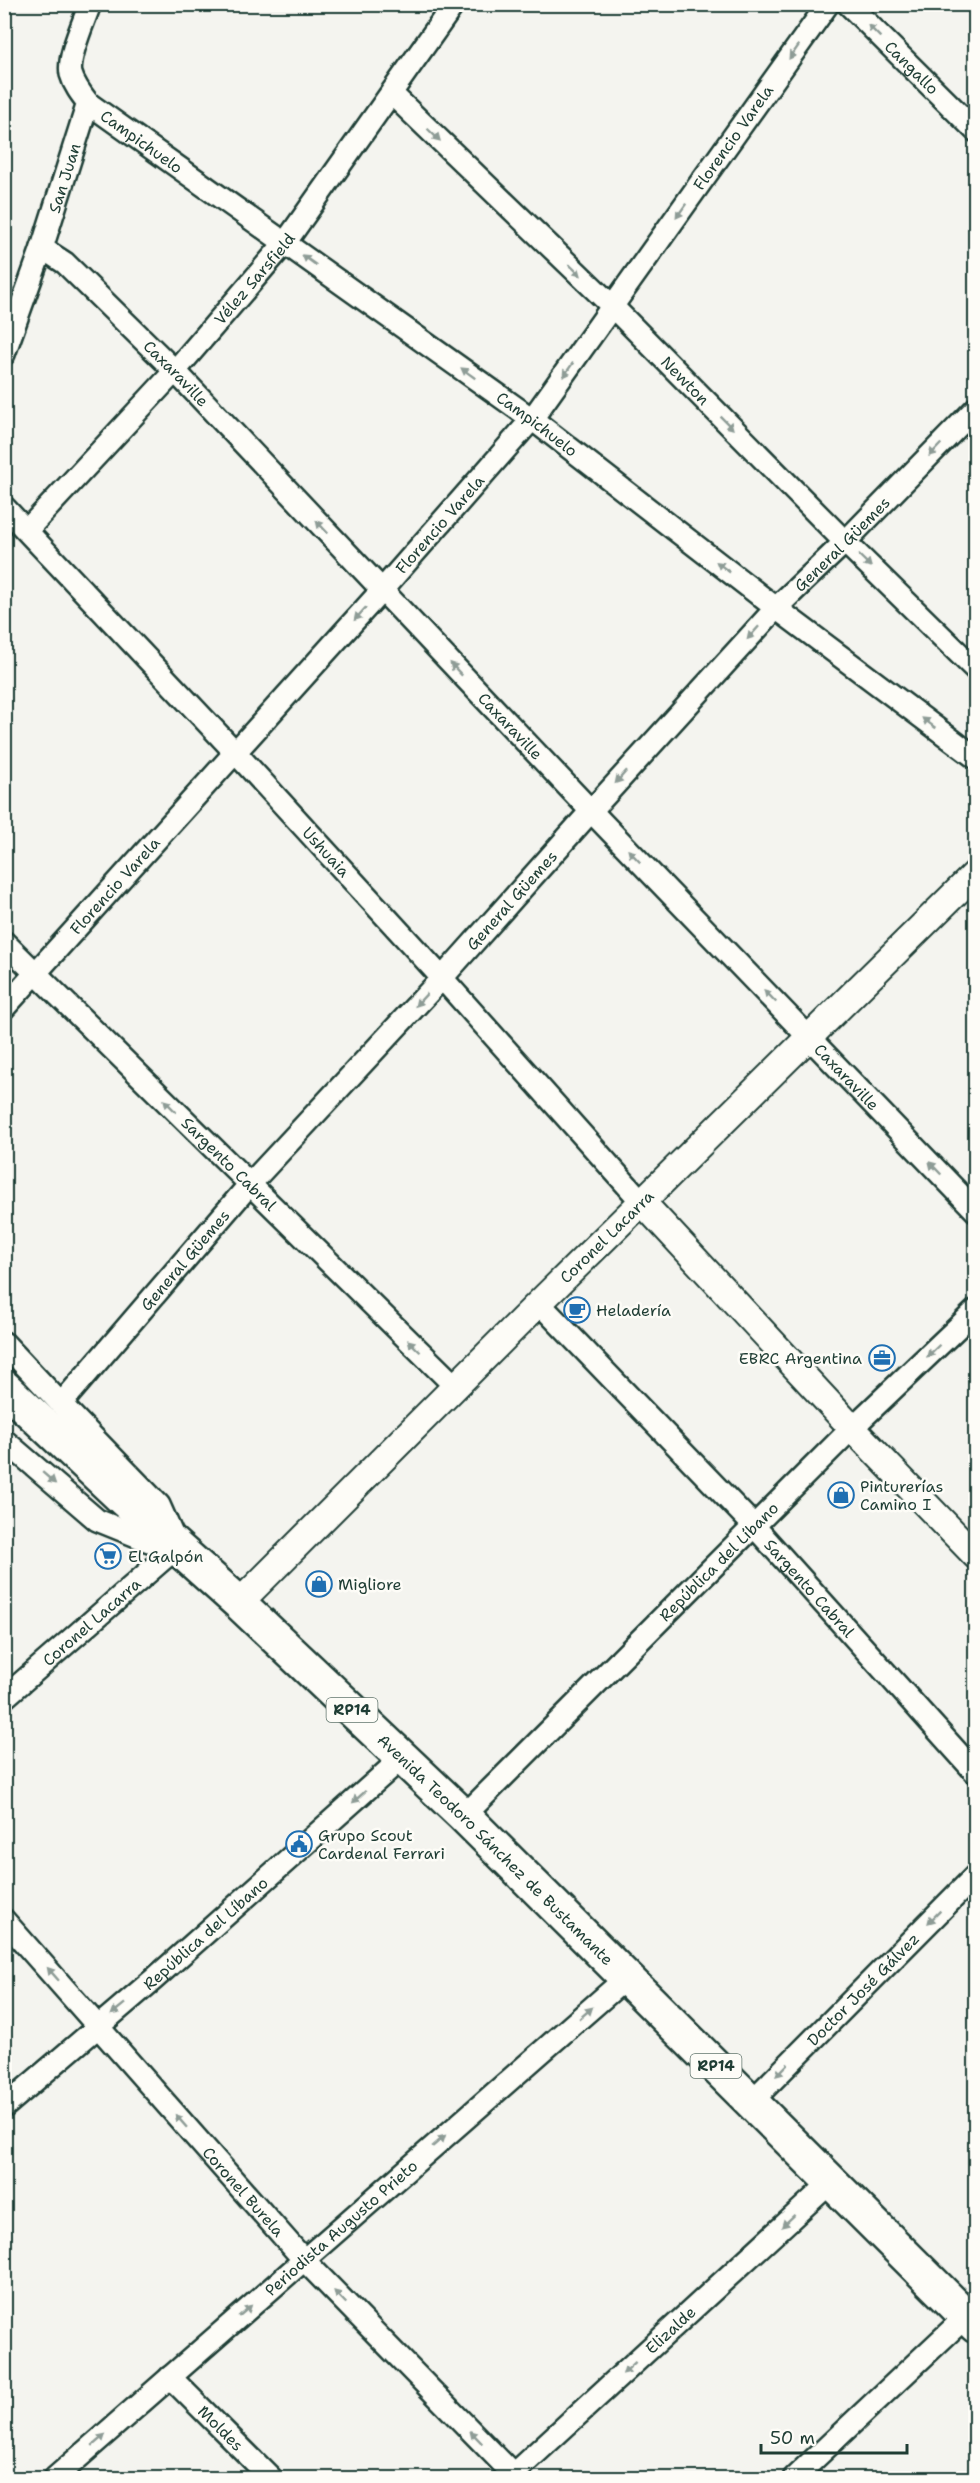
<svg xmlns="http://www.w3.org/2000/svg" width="980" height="2483" font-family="'Shantell Sans',sans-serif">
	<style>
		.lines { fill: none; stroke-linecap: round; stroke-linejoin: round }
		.minor-casing { stroke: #1f3d34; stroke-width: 26 }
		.tertiary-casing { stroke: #1f3d34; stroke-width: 30 }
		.primary-casing { stroke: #1f3d34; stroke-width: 38 }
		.minor { stroke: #fdfcf7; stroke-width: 21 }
		.tertiary { stroke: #fdfcf7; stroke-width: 26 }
		.primary { stroke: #fdfcf7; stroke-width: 33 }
		.oneway { fill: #8e9c96 }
		.labels { text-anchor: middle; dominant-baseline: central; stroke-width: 5; stroke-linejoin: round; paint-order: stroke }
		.shield { fill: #fdfcf7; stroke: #62766e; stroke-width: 1.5 }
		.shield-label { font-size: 15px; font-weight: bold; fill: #1f3d34 }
		.street-label { font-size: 16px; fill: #1f3d34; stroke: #fdfcf7 }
		.poi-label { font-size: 16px; fill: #1f3d34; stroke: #fdfcf7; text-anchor: start }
	</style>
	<rect width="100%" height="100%" fill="#f4f4ef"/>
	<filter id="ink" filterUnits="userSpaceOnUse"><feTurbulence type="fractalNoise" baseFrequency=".0167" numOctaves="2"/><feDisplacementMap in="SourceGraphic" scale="12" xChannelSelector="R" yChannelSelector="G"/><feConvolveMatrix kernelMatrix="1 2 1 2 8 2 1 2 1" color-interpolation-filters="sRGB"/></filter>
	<g filter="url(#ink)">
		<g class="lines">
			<!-- minor casing -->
			<g class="minor-casing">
				<g id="minor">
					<path id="s1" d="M848 4 976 131"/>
					<path id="s2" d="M392 94 613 307 845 542 976 670"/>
					<path id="s3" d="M88 103 532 419 776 608 976 758"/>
					<path id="s4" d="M42 248 65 263 175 371 591 811 976 1211"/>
					<path id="s5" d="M4 354 42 248 88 103C81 94 74 85 71 74 67 57 84 22 90 4"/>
					<path id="s6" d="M4 507 235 752 442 978 642 1202"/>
					<path id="s7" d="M27 530 175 371 285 243 454 4"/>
					<path id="s8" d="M4 942 456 1387"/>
					<path id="s9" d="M4 1008 382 590 532 419 828 4"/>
					<path id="s10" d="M539 1303 754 1526 976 1773"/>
					<path d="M4 1343 61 1404 159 1505 175 1541"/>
					<path id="s11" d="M61 1404 250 1184 442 978 591 811 776 608 845 542 976 408"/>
					<path d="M4 1440 97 1520 149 1541 170 1546"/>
					<path id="s12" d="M4 1698 177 1547"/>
					<path id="s13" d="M464 1816 852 1428 976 1310"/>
					<path id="s14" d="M4 1920 304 2260 517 2478"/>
					<path id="s15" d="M751 2102 976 1875"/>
					<path id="s16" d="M4 2107 154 1979 402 1758"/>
					<path id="s17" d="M170 2377 271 2478"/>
					<path id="s18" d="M55 2478 626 1978"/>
					<path id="s19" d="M509 2478 831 2182"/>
					<path d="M794 2478 975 2308"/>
				</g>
			</g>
			<!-- tertiary casing -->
			<g class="tertiary-casing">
				<g id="tertiary">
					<path d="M642 1202 852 1428 976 1556"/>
					<path id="s20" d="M239 1603 539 1303 976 873"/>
				</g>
			</g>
			<!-- primary casing -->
			<g class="primary-casing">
				<g id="primary">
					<path id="s21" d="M4 1387 124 1500 239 1603 464 1816 976 2326"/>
				</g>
			</g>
			<!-- minor -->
			<use href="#minor" class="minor"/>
			<!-- tertiary -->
			<use href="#tertiary" class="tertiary"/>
			<!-- primary -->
			<use href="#primary" class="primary"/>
		</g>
		<!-- one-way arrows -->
		<defs><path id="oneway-solid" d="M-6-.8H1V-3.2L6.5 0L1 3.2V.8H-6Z" transform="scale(1.5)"/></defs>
		<g class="oneway">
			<use href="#oneway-solid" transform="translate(874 31) rotate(-135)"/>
			<use href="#oneway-solid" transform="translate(794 52) rotate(125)"/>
			<use href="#oneway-solid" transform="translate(434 135) rotate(44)"/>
			<use href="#oneway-solid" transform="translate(681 211) rotate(125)"/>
			<use href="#oneway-solid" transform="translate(309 260) rotate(-144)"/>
			<use href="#oneway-solid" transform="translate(575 270) rotate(44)"/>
			<use href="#oneway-solid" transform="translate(568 370) rotate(125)"/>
			<use href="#oneway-solid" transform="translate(468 373) rotate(-144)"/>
			<use href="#oneway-solid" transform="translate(727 423) rotate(45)"/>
			<use href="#oneway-solid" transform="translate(935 450) rotate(134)"/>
			<use href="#oneway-solid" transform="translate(322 527) rotate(-133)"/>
			<use href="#oneway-solid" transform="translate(865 561) rotate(44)"/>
			<use href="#oneway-solid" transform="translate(723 567) rotate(-142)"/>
			<use href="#oneway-solid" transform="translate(360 614) rotate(132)"/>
			<use href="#oneway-solid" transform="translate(753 633) rotate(132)"/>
			<use href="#oneway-solid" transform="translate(456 669) rotate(-133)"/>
			<use href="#oneway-solid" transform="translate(929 723) rotate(-143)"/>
			<use href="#oneway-solid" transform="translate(621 777) rotate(132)"/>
			<use href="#oneway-solid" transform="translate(634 856) rotate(-134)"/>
			<use href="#oneway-solid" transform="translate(770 996) rotate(-134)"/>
			<use href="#oneway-solid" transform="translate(421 1000) rotate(133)"/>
			<use href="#oneway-solid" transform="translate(170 1106) rotate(-135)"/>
			<use href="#oneway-solid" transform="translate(935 1168) rotate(-134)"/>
			<use href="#oneway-solid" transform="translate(414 1346) rotate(-136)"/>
			<use href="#oneway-solid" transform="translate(933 1351) rotate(136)"/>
			<use href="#oneway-solid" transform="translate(49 1478) rotate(41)"/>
			<use href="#oneway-solid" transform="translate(359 1797) rotate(138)"/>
			<use href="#oneway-solid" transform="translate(934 1917) rotate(135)"/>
			<use href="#oneway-solid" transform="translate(53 1974) rotate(-131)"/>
			<use href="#oneway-solid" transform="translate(118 2009) rotate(141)"/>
			<use href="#oneway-solid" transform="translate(586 2013) rotate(-41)"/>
			<use href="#oneway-solid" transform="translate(782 2070) rotate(135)"/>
			<use href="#oneway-solid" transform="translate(181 2121) rotate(-131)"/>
			<use href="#oneway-solid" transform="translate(439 2141) rotate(-41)"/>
			<use href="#oneway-solid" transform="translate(788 2221) rotate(137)"/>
			<use href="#oneway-solid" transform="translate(340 2297) rotate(-134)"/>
			<use href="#oneway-solid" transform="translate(245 2311) rotate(-41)"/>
			<use href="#oneway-solid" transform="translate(629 2368) rotate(137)"/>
			<use href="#oneway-solid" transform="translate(476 2437) rotate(-134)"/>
			<use href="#oneway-solid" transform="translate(99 2440) rotate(-41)"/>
		</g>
	</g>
	<!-- icons -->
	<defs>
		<g id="cafe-ring" transform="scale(1.35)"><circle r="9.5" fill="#fdfcf7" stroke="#1f6fb2" stroke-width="1.5"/><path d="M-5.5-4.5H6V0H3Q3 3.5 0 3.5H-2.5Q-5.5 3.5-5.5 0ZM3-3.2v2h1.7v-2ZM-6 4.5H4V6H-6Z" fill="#1f6fb2"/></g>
		<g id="office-ring" transform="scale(1.35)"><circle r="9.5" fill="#fdfcf7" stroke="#1f6fb2" stroke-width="1.5"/><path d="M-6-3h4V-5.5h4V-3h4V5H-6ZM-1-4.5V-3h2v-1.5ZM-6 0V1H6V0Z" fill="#1f6fb2"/></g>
		<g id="shop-ring" transform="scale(1.35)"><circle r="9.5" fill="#fdfcf7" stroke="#1f6fb2" stroke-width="1.5"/><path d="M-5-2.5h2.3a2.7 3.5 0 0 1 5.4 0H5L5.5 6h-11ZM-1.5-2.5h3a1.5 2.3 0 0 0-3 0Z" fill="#1f6fb2"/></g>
		<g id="supermarket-ring" transform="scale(1.35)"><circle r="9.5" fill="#fdfcf7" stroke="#1f6fb2" stroke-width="1.5"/><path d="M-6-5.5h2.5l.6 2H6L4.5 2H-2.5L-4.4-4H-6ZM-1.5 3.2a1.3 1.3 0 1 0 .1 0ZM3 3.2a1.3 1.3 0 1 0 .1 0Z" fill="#1f6fb2"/></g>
		<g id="civic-ring" transform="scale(1.35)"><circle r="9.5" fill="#fdfcf7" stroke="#1f6fb2" stroke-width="1.5"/><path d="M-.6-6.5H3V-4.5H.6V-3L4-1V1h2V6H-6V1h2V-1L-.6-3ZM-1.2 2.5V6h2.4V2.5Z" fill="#1f6fb2"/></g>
	</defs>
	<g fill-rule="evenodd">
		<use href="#cafe-ring" x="577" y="1310"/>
		<use href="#office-ring" x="882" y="1358"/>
		<use href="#shop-ring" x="841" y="1495"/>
		<use href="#supermarket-ring" x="108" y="1556"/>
		<use href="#shop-ring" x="319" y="1584"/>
		<use href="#civic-ring" x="299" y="1844"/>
	</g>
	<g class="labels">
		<!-- shield labels -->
		<g class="shield">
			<rect x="326.5" y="1698" width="51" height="24" rx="4.5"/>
			<rect x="690.5" y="2054" width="51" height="24" rx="4.5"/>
		</g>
		<g class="shield-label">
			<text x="352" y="1710">RP14</text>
			<text x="716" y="2066">RP14</text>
		</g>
		<!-- street labels -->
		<g class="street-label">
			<text stroke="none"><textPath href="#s1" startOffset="90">Cangallo</textPath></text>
			<text stroke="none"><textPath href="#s9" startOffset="1137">Florencio Varela</textPath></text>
			<text stroke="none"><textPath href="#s3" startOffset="66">Campichuelo</textPath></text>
			<text stroke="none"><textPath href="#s5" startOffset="186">San Juan</textPath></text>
			<text stroke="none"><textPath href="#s7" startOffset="339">Vélez Sarsfield</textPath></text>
			<text stroke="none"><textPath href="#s4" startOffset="184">Caxaraville</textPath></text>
			<text stroke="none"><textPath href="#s2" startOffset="410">Newton</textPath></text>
			<text stroke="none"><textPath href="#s3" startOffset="552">Campichuelo</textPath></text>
			<text stroke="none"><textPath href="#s9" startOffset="651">Florencio Varela</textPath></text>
			<text stroke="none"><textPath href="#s11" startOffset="1162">General Güemes</textPath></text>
			<text stroke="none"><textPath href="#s4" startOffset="670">Caxaraville</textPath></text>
			<text stroke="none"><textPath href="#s6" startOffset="472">Ushuaia</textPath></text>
			<text stroke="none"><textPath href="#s9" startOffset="165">Florencio Varela</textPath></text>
			<text stroke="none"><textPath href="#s11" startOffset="676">General Güemes</textPath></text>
			<text stroke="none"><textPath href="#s4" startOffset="1156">Caxaraville</textPath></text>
			<text stroke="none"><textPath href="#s8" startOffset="316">Sargento Cabral</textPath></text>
			<text stroke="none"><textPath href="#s20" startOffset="519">Coronel Lacarra</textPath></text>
			<text stroke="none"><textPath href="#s11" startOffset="190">General Güemes</textPath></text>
			<text stroke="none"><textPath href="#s13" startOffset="360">República del Líbano</textPath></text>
			<text stroke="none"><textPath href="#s10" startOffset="393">Sargento Cabral</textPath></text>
			<text stroke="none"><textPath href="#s12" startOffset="116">Coronel Lacarra</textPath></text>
			<text stroke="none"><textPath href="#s21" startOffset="675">Avenida Teodoro Sánchez de Bustamante</textPath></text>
			<text stroke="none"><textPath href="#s16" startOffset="266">República del Líbano</textPath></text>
			<text stroke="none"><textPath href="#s15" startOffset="159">Doctor José Gálvez</textPath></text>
			<text stroke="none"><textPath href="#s14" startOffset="362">Coronel Burela</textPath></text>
			<text stroke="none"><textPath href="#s18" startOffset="380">Periodista Augusto Prieto</textPath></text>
			<text stroke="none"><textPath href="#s19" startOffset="219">Elizalde</textPath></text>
			<text stroke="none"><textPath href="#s17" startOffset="72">Moldes</textPath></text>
		</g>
		<!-- poi labels -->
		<g class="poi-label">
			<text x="596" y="1310">Heladería</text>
			<text x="862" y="1358" text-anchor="end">EBRC Argentina</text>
			<text x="860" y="1486">Pinturerías<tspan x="860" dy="18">Camino I</tspan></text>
			<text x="128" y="1556">El Galpón</text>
			<text x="338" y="1584">Migliore</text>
			<text x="318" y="1835">Grupo Scout<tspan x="318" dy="18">Cardenal Ferrari</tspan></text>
		</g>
	</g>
	<!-- margin -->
	<rect width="980" height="2483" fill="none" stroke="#fdfcf7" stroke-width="24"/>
	<rect x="12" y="12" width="956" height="2459" fill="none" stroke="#1f3d34" stroke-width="2" filter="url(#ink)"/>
	<!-- scale -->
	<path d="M761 2444v9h146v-9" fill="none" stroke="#1f3d34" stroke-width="3"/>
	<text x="770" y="2444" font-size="18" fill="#1f3d34" stroke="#fdfcf7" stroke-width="4.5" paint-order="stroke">50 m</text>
</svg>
